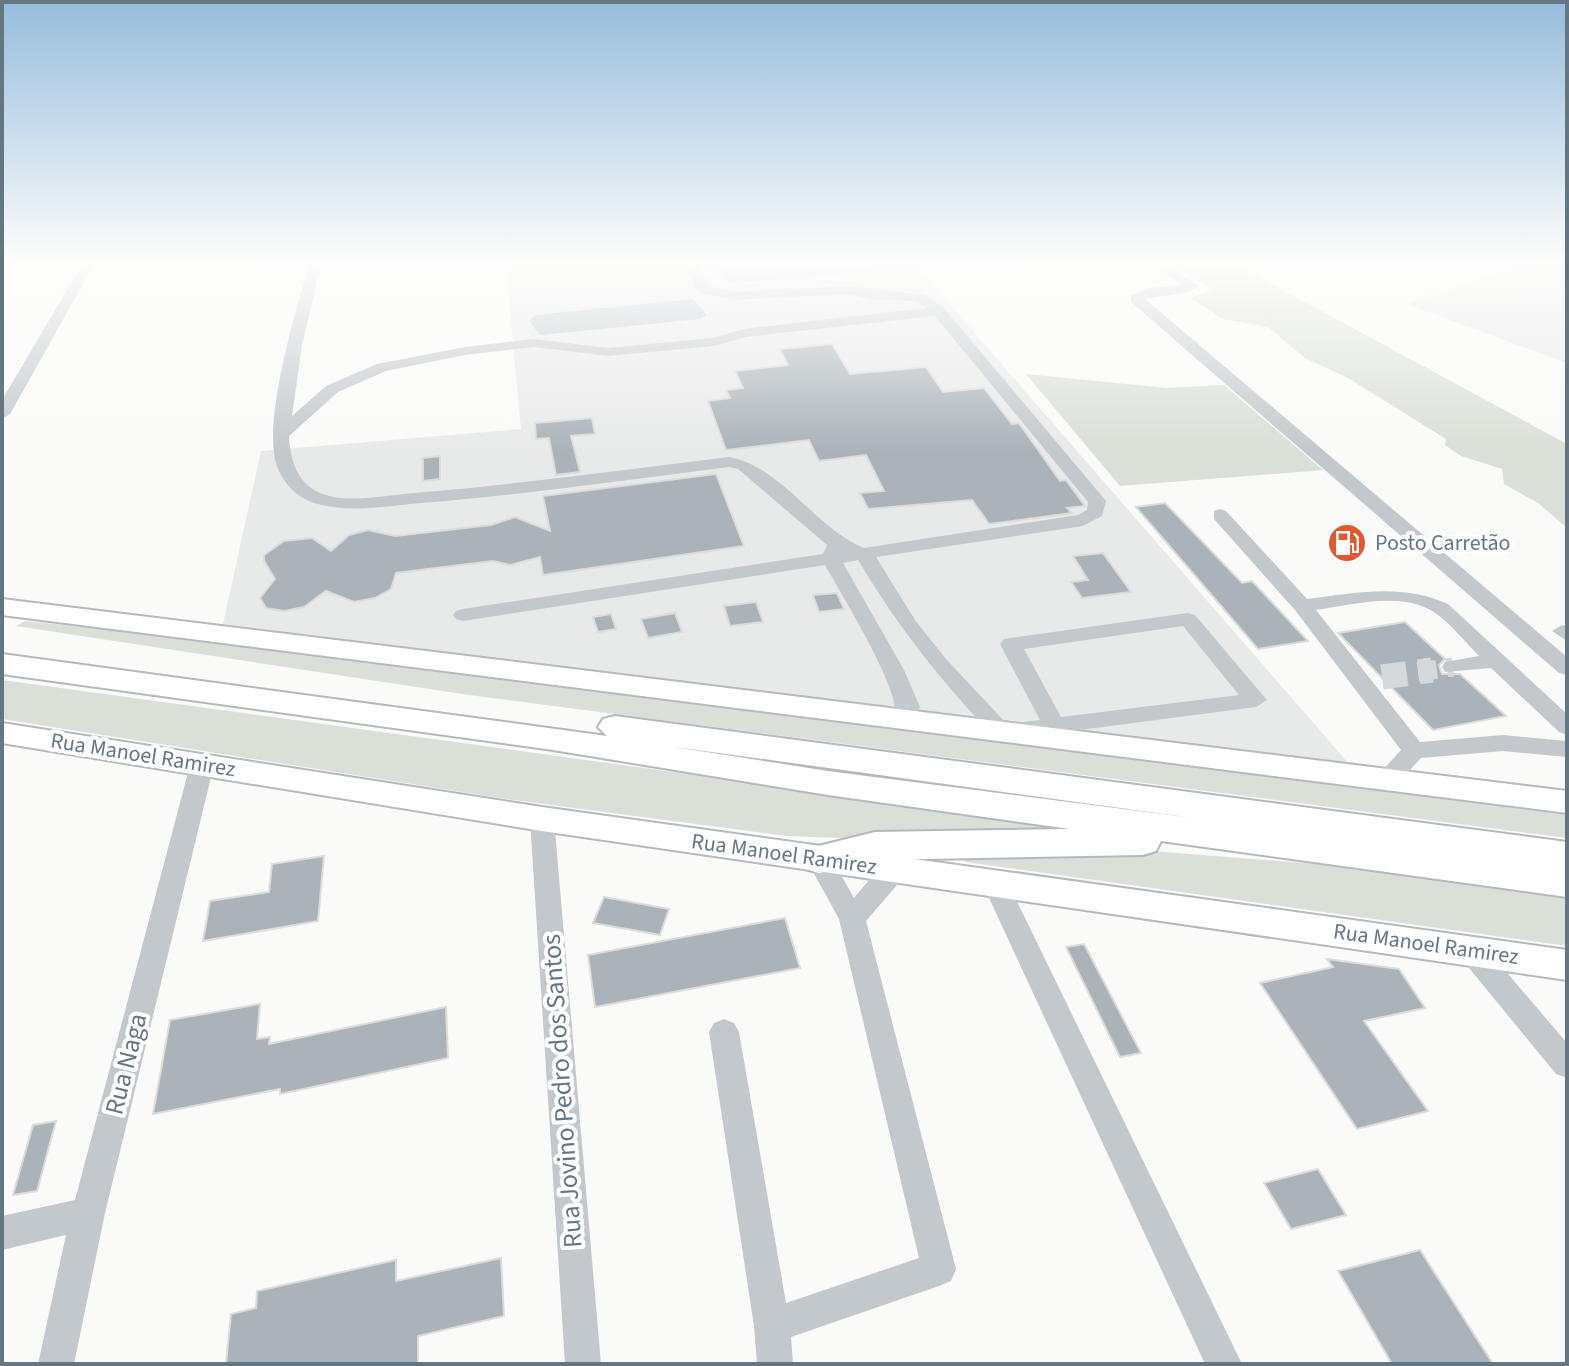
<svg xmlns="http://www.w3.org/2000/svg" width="1569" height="1366" font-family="'Source Sans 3',sans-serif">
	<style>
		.built { fill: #e8e9e9 }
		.green { fill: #dadfd7 }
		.water { fill: #bbc7cb }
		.building { fill: #aab3b9; stroke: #dcdcda; stroke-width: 2 }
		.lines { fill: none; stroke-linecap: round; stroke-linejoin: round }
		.minor-tunnel-far1 { stroke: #d5d9db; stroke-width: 19; stroke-dasharray: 19 10; stroke-linecap: butt }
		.minor-tunnel { stroke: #d5d9db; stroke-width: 25; stroke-dasharray: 25 12; stroke-linecap: butt }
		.major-casing { stroke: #b5babe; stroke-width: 4 }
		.highway-casing { stroke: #b4b9bd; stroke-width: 4 }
		.minor { fill: #c3c8cc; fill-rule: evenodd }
		.major { fill: #fff; fill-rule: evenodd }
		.highway { fill: #fff; fill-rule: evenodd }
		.labels { text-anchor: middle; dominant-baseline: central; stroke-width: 8; stroke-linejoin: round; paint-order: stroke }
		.poi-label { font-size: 22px; fill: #657683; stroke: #fff; text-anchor: start }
		.street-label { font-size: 22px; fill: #657683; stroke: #fff }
		.near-street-label { font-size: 26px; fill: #657683; stroke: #fff }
	</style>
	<rect width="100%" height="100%" fill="#fafaf8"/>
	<!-- built -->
	<path class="built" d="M505 261H912L1350 765 223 624 261 451 521 429Z
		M1530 261H1567V363L1407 304Z"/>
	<!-- green -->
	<path class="green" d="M1166 261H1229L1567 444V528L1538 503 1504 484 1502 469 1461 456 1445 445 1446 439 1348 378 1305 358 1268 327 1223 319 1190 298 1213 290Z
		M1026 374 1166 388 1224 385 1323 470 1120 486Z
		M25 621 236 643 1567 815V838L469 695 16 626Z
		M2 680 1075 827 869 839 786 836 506 799 2 719Z
		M1126 849 1343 866 1567 897V946L966 862 961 858Z"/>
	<!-- water -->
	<path class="water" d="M714 261H896L901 269 729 283Z
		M693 299 707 315 700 319 540 335 529 321 535 315Z"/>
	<!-- building -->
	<path class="building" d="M832 344 850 374 926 367 943 392 984 388 1012 424 1019 423 1060 481 1066 480 1085 506 1067 508 1072 513 989 524 972 500 868 509 860 493 884 491 866 455 819 461 809 440 726 450 708 401 730 398 726 390 743 388 735 371 788 365 780 349Z
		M592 418 595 434 571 436 580 472 556 475 549 438 536 439 535 423Z
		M440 456V479L423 481V458Z
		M716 474 744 546 543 575 540 557 510 565 493 561 396 573 391 589 375 598 354 602 326 591 304 607 284 611 266 608 260 598 275 579 264 561V555L284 541 312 538 331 551 349 535 368 530 395 536 491 525 515 517 550 531 543 496Z
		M1165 503 1242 583 1252 581 1308 641 1258 649 1136 507Z
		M1103 553 1131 592 1082 598 1071 582 1088 580 1073 556Z
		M837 593 844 609 819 612 813 595Z
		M756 602 763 622 730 626 724 606Z
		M675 613 682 632 648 638 641 619Z
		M611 614 616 629 598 632 593 617Z
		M1405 622 1445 659 1439 665 1442 674H1460L1506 716 1433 730 1338 633Z
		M324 856 318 921 203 941 210 901 269 892 272 864Z
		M604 897 669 909 660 935 593 923Z
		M785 918 800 968 595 1007 588 955Z
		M1084 944 1141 1053 1120 1057 1066 947Z
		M1327 959 1399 969 1425 1008 1364 1021 1428 1111 1357 1129 1260 983 1333 967Z
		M260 1004 257 1039 270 1037 269 1044 446 1007 448 1058 280 1094V1089L153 1114 170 1020Z
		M56 1121 37 1191 13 1195 33 1125Z
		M1318 1169 1346 1215 1291 1229 1264 1183Z
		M1420 1250 1493 1364H1392L1338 1271Z
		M501 1258 504 1316 418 1336V1364H226L231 1314 256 1308 257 1291 396 1260V1281Z"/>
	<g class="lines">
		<!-- minor-tunnel-far1 -->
		<path class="minor-tunnel-far1" d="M1418 672 1453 667"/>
		<!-- minor-tunnel -->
		<path class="minor-tunnel" d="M1382 677 1432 670"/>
		<!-- major casing -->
		<g class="major-casing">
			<path id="major" d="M2 599 1567 791V813L2 615Z
				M2 723 542 807 1567 950V980L542 831 2 743Z"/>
		</g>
		<!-- highway casing -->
		<g class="highway-casing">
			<path id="highway" d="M2 654 607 736 598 727 603 719 615 716 1567 842V897L1161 841 1156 851 1143 855 875 860 819 873 806 869 800 859 806 849 875 832 1070 829 828 795 553 750 2 674ZM668 746 1201 819 828 771Z"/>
		</g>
		<!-- minor -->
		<path class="minor" d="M84 261H96L10 414 2 419V400Z
			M310 261H322L302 345 292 416 326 386 377 364 465 347 534 339 608 348 713 338 743 329 927 308 915 301 876 300 847 294 736 300 702 293 695 288 683 261H695L711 287 736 292 847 286 925 295 944 308 1106 501 1102 516 1083 526 876 557 915 620 946 659 1007 724 1040 720 1000 644 1004 639 1188 613 1195 615 1267 700 1256 707 1002 740 994 737C938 677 901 631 858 560L843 563 904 670 920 707 914 723H898L895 718C902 691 841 594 825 565L463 621 456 619 453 615 456 611 463 609 823 554 827 545 738 469 729 467C626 480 524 495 421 503 387 506 351 513 318 504 299 499 286 487 278 469 260 427 297 307 310 261ZM935 316 1088 502 1087 510 1078 515 864 548C814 527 782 467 729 457 624 470 520 484 415 493 386 495 345 505 318 492 297 482 290 459 289 436L338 392 386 371 465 355 534 347 608 356 714 346 745 337ZM1183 626 1239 695 1061 717 1024 649Z
			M1149 261H1163L1198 286 1189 292 1145 299 1567 657V675L1559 673 1131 302V296L1149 288 1181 285Z
			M1220 509 1226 511 1307 599C1356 593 1401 583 1448 604L1567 714V735L1559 732 1491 668 1445 672 1442 667 1445 662 1479 656C1465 642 1450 623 1434 612 1401 591 1351 605 1316 610L1420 742 1503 735 1567 741V757L1503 751 1421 758 1394 787H1376L1373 781 1401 750 1295 610 1214 519V511Z
			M1562 625 1567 626V641L1552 631Z
			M202 757 210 759 214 765 105 1213 74 1364H38L66 1235 2 1250V1216L75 1200 190 765 194 759Z
			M542 810 551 813 554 819 601 1364H565L530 819 533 813Z
			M819 849 828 852 854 898C868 883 884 856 906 863L910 870 866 921 956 1269 951 1281 939 1286 791 1337 793 1364H757L754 1326 709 1032 714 1023 724 1019 734 1023 739 1032 786 1303 919 1258 839 919 806 859 810 852Z
			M996 875 1005 878 1009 885 1242 1364H1205L983 885 987 878Z
			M1470 938 1480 941 1567 1043V1078L1556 1074 1460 957 1456 949 1460 941Z"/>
		<!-- major -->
		<use href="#major" class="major"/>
		<!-- highway -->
		<use href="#highway" class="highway"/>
	</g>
	<!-- sky -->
	<linearGradient id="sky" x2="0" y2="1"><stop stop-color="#96bcdc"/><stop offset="0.58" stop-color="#fdfdfc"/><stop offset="1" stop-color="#fdfdfc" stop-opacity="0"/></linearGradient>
	<rect width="1569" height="452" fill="url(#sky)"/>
	<!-- icons -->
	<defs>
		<g id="fuel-disc" transform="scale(2)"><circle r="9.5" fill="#e4572e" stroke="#fff"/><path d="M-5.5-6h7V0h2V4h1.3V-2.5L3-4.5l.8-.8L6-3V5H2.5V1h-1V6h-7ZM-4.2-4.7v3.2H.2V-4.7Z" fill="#fff"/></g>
	</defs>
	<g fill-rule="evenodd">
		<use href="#fuel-disc" x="1347" y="543"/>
	</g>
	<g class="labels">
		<!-- poi labels -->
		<g class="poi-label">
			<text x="1375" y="543">Posto Carretão</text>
		</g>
		<!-- street labels -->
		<g class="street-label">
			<text transform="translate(143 755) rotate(9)">Rua Manoel Ramirez</text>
			<text transform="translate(784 854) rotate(8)">Rua Manoel Ramirez</text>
			<text transform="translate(1426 944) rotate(8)">Rua Manoel Ramirez</text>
		</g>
		<!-- near-street labels -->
		<g class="near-street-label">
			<text transform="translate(126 1064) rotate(-76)">Rua Naga</text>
			<text transform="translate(562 1091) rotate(-94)">Rua Jovino Pedro dos Santos</text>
		</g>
	</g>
	<!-- border -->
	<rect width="1569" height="1366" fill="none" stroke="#657683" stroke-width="8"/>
</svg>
